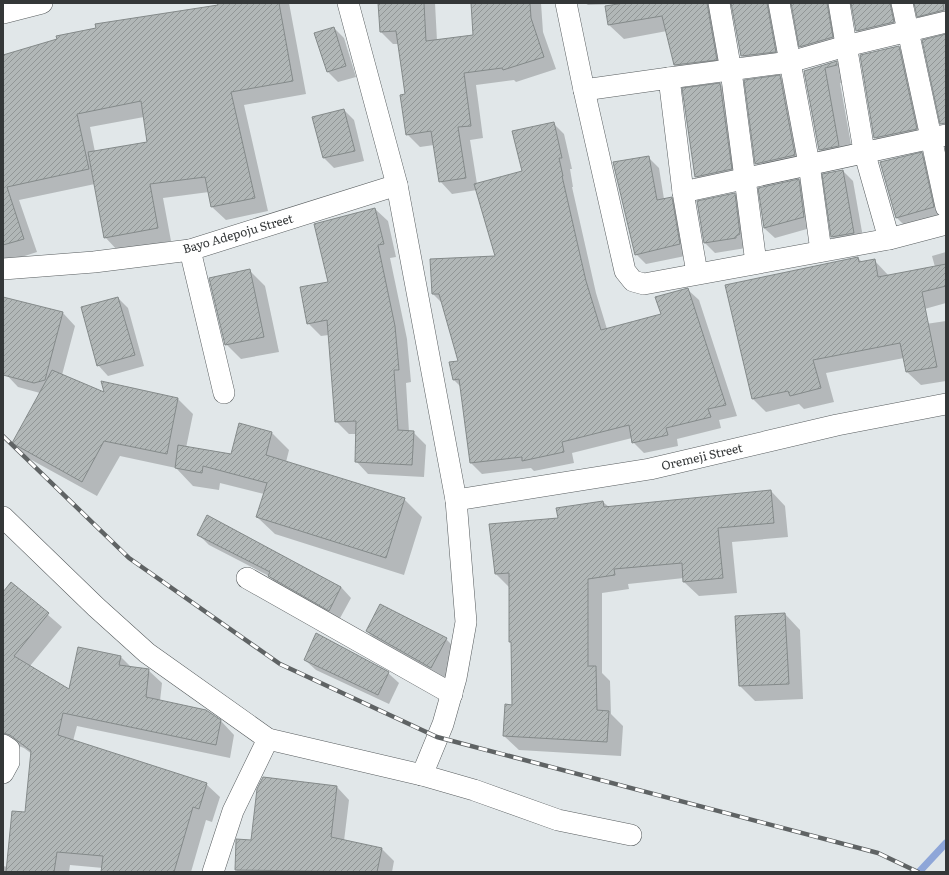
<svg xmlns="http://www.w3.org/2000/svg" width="949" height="875" viewBox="0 0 949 875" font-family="Literata,serif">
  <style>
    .shadow { fill: #0003; fill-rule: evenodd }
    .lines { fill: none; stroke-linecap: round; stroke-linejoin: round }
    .stream { stroke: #8ea6d8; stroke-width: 7 }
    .building { fill: url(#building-hatch); stroke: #848a8a }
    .minor-casing { stroke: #585d5f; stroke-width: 22 }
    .minor { stroke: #fff; stroke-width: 21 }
    .rail-casing { stroke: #5f6364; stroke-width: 4.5 }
    .rail { stroke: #fff; stroke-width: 3; stroke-dasharray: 9; stroke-linecap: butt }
    .labels { text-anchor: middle; stroke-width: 4; stroke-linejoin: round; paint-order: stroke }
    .street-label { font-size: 12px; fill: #343738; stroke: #fff }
  </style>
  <defs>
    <pattern id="building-hatch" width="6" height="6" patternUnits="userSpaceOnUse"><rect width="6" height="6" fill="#b1b7b7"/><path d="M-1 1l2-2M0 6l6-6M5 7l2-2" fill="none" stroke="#919696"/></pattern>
  </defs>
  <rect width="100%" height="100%" fill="#e1e7e9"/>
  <g class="shadow">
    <path d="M218,3h71l17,91 -62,11 24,106 -42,9 -14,-13 -3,-15 -46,6 8,43 -53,10 -13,-14 -10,-53 -76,16 18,52 -34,11v-207l216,-50zM144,117l4,26 -53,9 -5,-25z"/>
    <polygon points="379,3 435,3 437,41 474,36 472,3 541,3 543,32 556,69 516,82 514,80 476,85 483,138 470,140 477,184 523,172 553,123 564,134 572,169 570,169 573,187 572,187 596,293 607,329 662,315 687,289 699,300 737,416 719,420 721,428 677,439 678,446 644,453 633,442 632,438 572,453 574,463 534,471 531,468 482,474 471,463 461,387 454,380 451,363 459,362 443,304 433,294 496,257 477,190 452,194 440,181 434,145 420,147 407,134 406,95 399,44 393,44 381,32"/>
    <polygon points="585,3 946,3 946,27 932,30 918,16 914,5 908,9 908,36 871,45 857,31 851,5 845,8 846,52 815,61 800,46 791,5 785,8 790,66 756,70 742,56 731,5 725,8 731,74 689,79 674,65 667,31 624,39 609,25 617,4 588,5"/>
    <polygon points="334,28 344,38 356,77 338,82 328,72 316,33"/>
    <polygon points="899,47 914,62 932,144 890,153 875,138 861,56"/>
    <polygon points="836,62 852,78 852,80 840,83 854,161 835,165 820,150 805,71"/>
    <polygon points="780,76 790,87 805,166 766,174 756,164"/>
    <polygon points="720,84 736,100 747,184 711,192 696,177"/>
    <polygon points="344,110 354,120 364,161 334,168 324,158 314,117"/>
    <polygon points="922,154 932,164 944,218 907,228 896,217"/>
    <polygon points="648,157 659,168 664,199 671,198 682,208 690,255 646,264 636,254"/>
    <polygon points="843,171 853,181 864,243 843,247 832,237 824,175"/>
    <polygon points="799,180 809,191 814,227 775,238 764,228"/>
    <polygon points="734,194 745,204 746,248 715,253 705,243 698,202"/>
    <polygon points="375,209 388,221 396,257 390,258 407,339 411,382 406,383 409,432 413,432 426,445 424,477 368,474 356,461 357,434 349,434 336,421 329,335 321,336 308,323 329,282"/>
    <polygon points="946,252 946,303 857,328 858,334 946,321 946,381 921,385 907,372 904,358 826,373 834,402 804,409 799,404 766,412 752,398 858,258 862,262 874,260 889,276 935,267 932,256"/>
    <polygon points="250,271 265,286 279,352 241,359 226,344"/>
    <polygon points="3,298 63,313 75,326 62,375 105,393 178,399 193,414 186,448 232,455 272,433 289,450 286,462 404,499 422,517 404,575 275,534 257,517 264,494 220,483 219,490 193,486 176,468 120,456 97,496 28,458 13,443 40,393 18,387 3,371"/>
    <polygon points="118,298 128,308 144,366 108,376 98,365"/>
    <polygon points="771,491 785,506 788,537 732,542 737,593 699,596 684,582 684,578 628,584 629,589 602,593 602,673 610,681 611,714 623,726 621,756 519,750 504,736 513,706 510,588 496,574 559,519 603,502 609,507"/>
    <polygon points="208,516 341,587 351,598 339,620 279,586 269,576 209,545 199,535"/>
    <polygon points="11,583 62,627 30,666 70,690 121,657 131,667 148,670 162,683 160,701 221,721 234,735 230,758 77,726 73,741 206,784 220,797 212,822 206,820 191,872 102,872 103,868 70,865 69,872 3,872 3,866 8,867 26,814 32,754 24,748 3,740 3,594"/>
    <polygon points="785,614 800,630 803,699 755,701 740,686"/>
    <polygon points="367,631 446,639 461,654 447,683 382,647"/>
    <polygon points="305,660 388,673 399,683 389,704 316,670"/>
    <polygon points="337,787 349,800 344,841 382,849 394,861 392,872 238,872 236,870 252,841"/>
  </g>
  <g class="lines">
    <polyline class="stream" points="919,872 946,843"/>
  </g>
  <g class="building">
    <polygon points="217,3 279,3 293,81 231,92 255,198 211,207 205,177 150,184 158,228 104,238 88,152 147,142 141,101 77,114 89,169 7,187 24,239 3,245 3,55 57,39 56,36 96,28 95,24 218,5"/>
    <polygon points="378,3 424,3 426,41 473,35 471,3 530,3 531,18 544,57 503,70 502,68 464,73 471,126 458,127 466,178 439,182 431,131 406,135 400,95 405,94 396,31 380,32"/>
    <polygon points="624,3 707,3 717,60 674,65 662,16 608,25 605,6"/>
    <polygon points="731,3 767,3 776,52 741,56"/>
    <polygon points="791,3 827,3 833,37 799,47"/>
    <polygon points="851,3 890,3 894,22 856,31"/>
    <polygon points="914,3 943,3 944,10 917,17"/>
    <polygon points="334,27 346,66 327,72 314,33"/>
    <polygon points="946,34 946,123 940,124 922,40"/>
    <polygon points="899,46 917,129 874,138 860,55"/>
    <polygon points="837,61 837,65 825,68 839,146 819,150 804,71"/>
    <polygon points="780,75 795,155 755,164 744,80"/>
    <polygon points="720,83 732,169 695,177 682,88"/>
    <polygon points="344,109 355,151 323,158 312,117"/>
    <polygon points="554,122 562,158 559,158 563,176 562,176 586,281 601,330 661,314 655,297 688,288 726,405 708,409 711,417 666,428 668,435 632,443 629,425 562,442 564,452 522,461 522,457 470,463 459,379 453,380 449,362 458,361 439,294 432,294 430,259 495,256 474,184 522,171 512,131"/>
    <polygon points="922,152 934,207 896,218 880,162"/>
    <polygon points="649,156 657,200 672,197 680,244 635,255 613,162"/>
    <polygon points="843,170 854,233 831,237 822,174"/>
    <polygon points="799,179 804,217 764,228 758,188"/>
    <polygon points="735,193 740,234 736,236 736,238 704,243 697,201"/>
    <polygon points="375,208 384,244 378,245 395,326 399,370 394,370 398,430 414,431 412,465 355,462 356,421 335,422 327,320 307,324 300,287 328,282 314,224"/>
    <polygon points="858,257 859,262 875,259 878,277 946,264 946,286 922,292 937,367 906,372 900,343 813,360 821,388 790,396 788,391 752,399 725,285"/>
    <polygon points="250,269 264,337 225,345 209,278"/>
    <polygon points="3,297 63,312 45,380 34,383 3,375"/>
    <polygon points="118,297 135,355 97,366 81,307"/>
    <polygon points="52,370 104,392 101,381 178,398 167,454 104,441 82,482 12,443"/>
    <polygon points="239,423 272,432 266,455 405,498 386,558 256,517 267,483 203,466 202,473 175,468 178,445 231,454"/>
    <polygon points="771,490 774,523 718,528 723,578 683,582 682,563 614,569 615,575 588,579 588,666 596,666 597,710 609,711 607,742 503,736 505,704 512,705 511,642 509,642 509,573 495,574 489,524 558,518 556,508 603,501 604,507"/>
    <polygon points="207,515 341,587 329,611 268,576 270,572 197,535"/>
    <polygon points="11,582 49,613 14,656 69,689 78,647 121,656 119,665 149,669 146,697 206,710 221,720 216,745 63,713 58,735 207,783 199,809 193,807 174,872 101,872 103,856 57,852 54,872 6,872 12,811 25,812 31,751 10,735 3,733 3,592"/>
    <polygon points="380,604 447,638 431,668 366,631"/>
    <polygon points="785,613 789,684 739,686 735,616"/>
    <polygon points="316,633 389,672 378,695 304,660"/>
    <polygon points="263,777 337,786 331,837 382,848 377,872 235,870 236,841 236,839 251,840 257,789"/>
  </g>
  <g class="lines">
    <g class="minor-casing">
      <g id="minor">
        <polyline points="348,3 397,185 456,500 466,622 456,678 443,724 422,775"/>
        <polyline points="566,3 584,90 625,271 633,281 644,284 889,239 946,224"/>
        <polyline points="719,3 731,71 756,263"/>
        <polyline points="779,3 809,164 821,251"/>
        <polyline points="839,3 864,151 889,239"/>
        <polyline points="902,3 946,207"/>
        <polyline points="3,13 42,3"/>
        <polyline points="669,78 790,62 846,46 946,22"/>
        <polyline points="584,90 669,78 683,192 697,273"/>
        <polyline points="683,192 946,135"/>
        <polyline points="190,250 224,393"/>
        <polyline points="3,269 94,262 190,250 397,185"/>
        <polyline points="456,500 650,469 837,425 946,404"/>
        <polyline points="3,517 96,607 147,653 268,739 422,775 474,790 558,820 631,835"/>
        <polyline points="247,578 452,694"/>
        <polyline points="3,745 9,749 9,762 3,773"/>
        <polyline points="213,872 233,811 268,739"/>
      </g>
    </g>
    <use href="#minor" class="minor"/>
    <g class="rail-casing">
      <polyline id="rail" points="3,436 129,558 280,664 437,737 878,853 918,872"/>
    </g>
    <use href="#rail" class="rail"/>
  </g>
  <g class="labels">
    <g class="street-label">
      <text transform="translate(238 234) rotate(-16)" y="4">Bayo Adepoju Street</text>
      <text transform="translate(702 457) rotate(-13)" y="4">Oremeji Street</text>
    </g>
  </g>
  <rect width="949" height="875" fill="none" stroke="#343738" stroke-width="8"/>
</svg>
